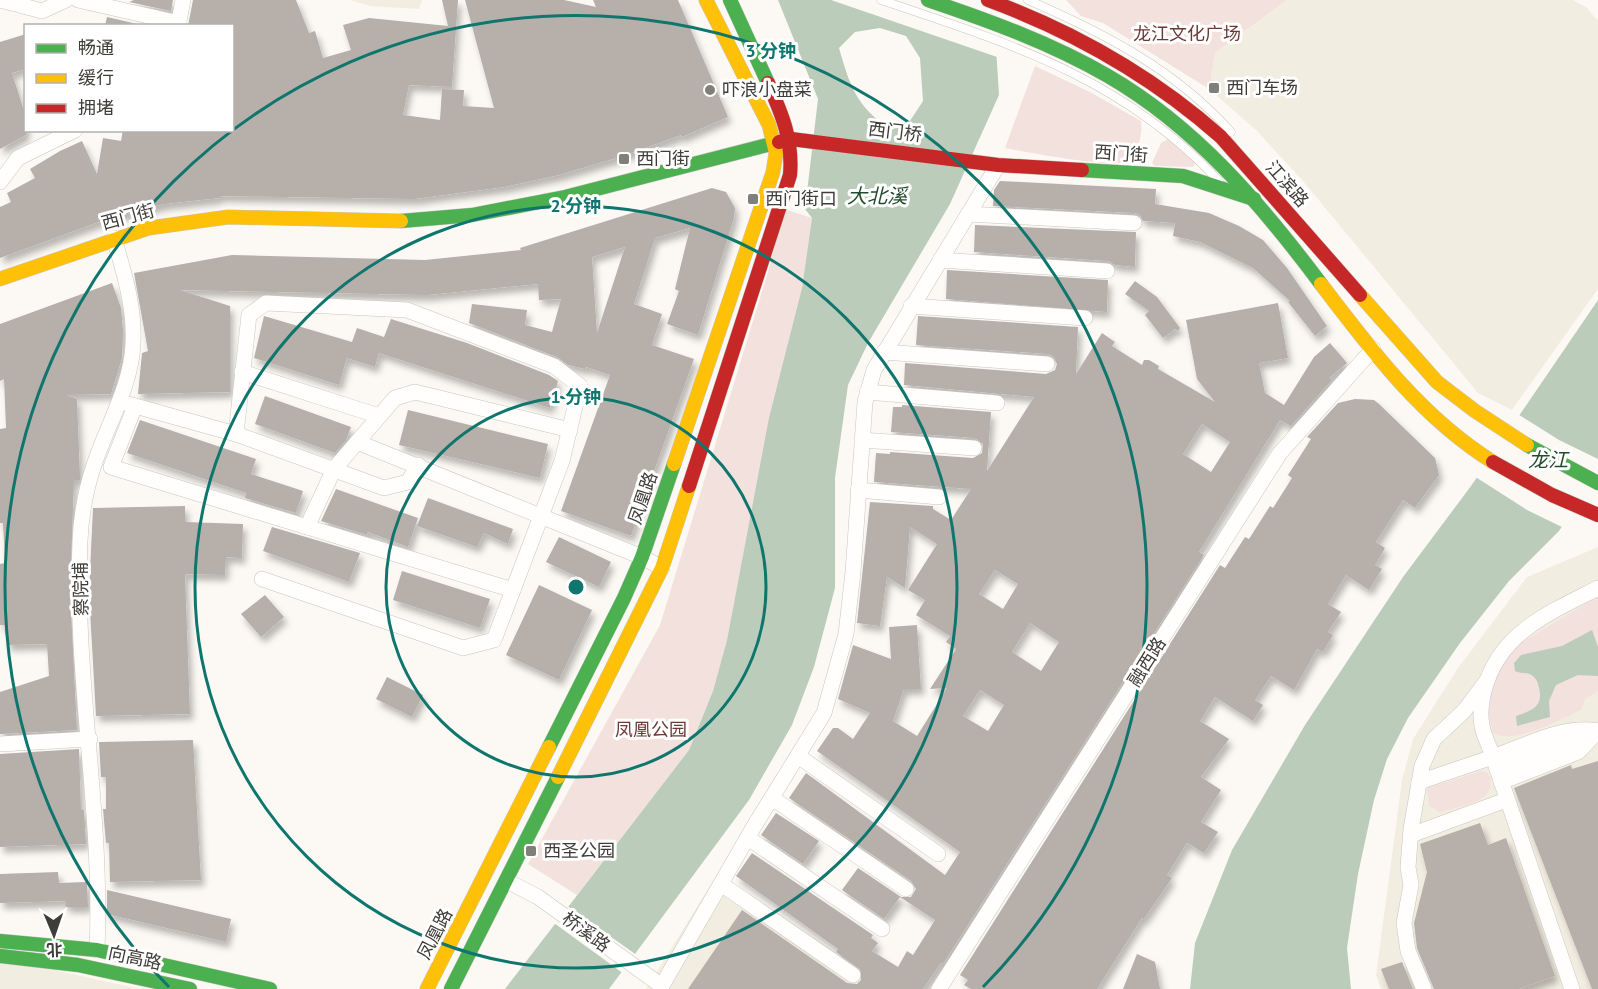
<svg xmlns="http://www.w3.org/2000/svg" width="1598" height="989" viewBox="0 0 1598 989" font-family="'PT Sans','Noto Sans SC',sans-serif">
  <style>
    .built { fill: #f2ede1 }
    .green { fill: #f3e1dd }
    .water { fill: #bcb; fill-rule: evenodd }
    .pier { fill: #fcf9f4 }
    .building { fill: #b6afaa; fill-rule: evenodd; filter: url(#shadow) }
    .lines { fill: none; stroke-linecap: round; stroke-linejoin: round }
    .lane-casing { stroke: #c8c6c2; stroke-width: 9 }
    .street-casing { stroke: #c8c6c2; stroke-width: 16 }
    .fast-casing { stroke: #c8c6c2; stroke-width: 15 }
    .slow-casing { stroke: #c8c6c2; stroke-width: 15 }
    .jam-casing { stroke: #c8c6c2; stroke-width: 15 }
    .lane { stroke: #fffefd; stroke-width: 8 }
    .street { stroke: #fffefd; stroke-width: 15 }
    .fast { stroke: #4caf50; stroke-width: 14 }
    .slow { stroke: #ffc107; stroke-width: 14 }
    .jam { stroke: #c62828; stroke-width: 14 }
    .ring { fill: none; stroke: #0f766e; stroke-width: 3 }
    .poi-dot { fill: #817f7a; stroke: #fff; stroke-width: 2 }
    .labels { text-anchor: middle; stroke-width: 6; stroke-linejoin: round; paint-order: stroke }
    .park-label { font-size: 18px; fill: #6c3a36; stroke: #fff }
    .poi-label { font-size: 18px; fill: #3f3d39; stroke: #fff; text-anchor: start }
    .street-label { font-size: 18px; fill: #3f3d39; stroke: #fff }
    .water-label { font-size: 20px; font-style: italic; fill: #214b2c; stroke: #fff }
    .centre { fill: #0f766e; stroke: #fff; stroke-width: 3 }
    .ring-label { font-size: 18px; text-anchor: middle; font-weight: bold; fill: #0f766e; stroke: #fff; stroke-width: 6; stroke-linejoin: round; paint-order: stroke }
  </style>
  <defs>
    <filter id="shadow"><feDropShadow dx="3.5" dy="6" stdDeviation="3" flood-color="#0004"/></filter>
  </defs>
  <rect width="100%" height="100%" fill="#fcf9f4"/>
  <g class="built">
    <polygon points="350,0 422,0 419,9 370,6"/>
    <polygon points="1287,0 1573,0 1586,7 1598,21 1598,289 1512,410 1478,393 1303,181 1257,131 1209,89 1215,53"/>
    <polygon points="1598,547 1598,989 1381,989 1376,975 1402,780 1413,739 1458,668 1527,577"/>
    <polygon points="718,873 868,974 858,989 646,989"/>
    <polygon points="0,962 50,969 140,989 0,989"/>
  </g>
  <g class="green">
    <polygon points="1066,0 1287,0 1215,53 1209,89 1103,23 1081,16"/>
    <path d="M1035,66l55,26 51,29c2,12 -3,36 -16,41 -17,6 -98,-10 -120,-14z"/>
    <polygon points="1168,139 1195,163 1193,167 1155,166 1152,163 1161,143"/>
    <polygon points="784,209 812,218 802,288 770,418 727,640 713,691 689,750 577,895 528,864 660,625 768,272"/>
    <path d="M1598,596v95l-13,8 -4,11c-23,10 -66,35 -88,23l-6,-24 3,-20 23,-41z"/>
    <path d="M1482,771l6,2c13,29 -28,33 -48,39l-11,-6 -2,-18z"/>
  </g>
  <g class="water">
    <path d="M778,0h215l6,95 -49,109 -82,139 -20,42 -13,93v110l-21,79 -22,58 -43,75 -140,189h-104l184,-239 24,-59 14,-51 42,-222 33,-130 10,-70 -7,-9 13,-110zM880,28l26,8 14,22 3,43 -17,26 -16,2c-34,-23 -40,-43 -51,-81l16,-16z"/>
    <polygon points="1598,300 1598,473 1559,531 1509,581 1460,643 1408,718 1387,759 1374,800 1358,874 1347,948 1351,989 1190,989 1195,943 1232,850 1305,725 1403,577 1471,486"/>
    <path d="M1592,630l6,17v29l-20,-1 -22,10 -7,16 1,16 -33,9 -1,-10c15,-5 28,-9 23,-28 -1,-5 -2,-8 -6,-12 -5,-4 -12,-2 -18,-5l-1,-8 7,-8 41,-9z"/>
  </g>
  <g class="pier">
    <polygon points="831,0 996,0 1000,58"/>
    <polygon points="1516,413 1559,440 1598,459 1598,479 1564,528 1527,510 1474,476"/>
    <polygon points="566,905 638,956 624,974 554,923"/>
  </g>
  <g class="building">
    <polygon points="134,0 173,0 171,11 129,2"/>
    <polygon points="193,0 296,0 309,33 315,31 323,58 351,50 343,25 369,18 448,26 442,0 458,0 452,87 409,85 403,115 440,120 442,89 464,90 463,106 494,108 465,0 564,0 596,7 593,0 678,0 728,117 682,137 681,135 623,156 559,175 504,187 414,199 219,196 219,198 164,204 104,220 0,258 0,207 11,202 7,193 35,178 30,169 60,151 82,141 97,174 103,138 121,141 123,130 232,130 232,26 188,26"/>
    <polygon points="107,17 146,26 105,26"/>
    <polygon points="26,34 26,69 12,73 26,117 26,135 0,149 0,42"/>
    <polygon points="1000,181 1156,189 1155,204 1209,213 1239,226 1263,240 1287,268 1327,326 1315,336 1288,302 1290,301 1253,268 1200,242 1173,236 1175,223 1143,221 1140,215 1135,213 993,206 994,190"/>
    <path d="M712,188l14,4 9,16 -1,10 -36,117 -31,-11 12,-33 -4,-2 15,-61 -35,10 -21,66 28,10 -10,31 42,14 -63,177 -70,-25 49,-136 -24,-8 -1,2 -17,-4 -11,-8 -88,-34 3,-19 55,6 -2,15 27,7 9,-33 -22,1 -1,-16 -111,11 -247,-5 50,16v86l-92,2 4,-41 6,-2 -14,-78 98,-18 193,5 96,-10 -1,-2zM625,247l-28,86 -5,-76z"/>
    <polygon points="975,225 1136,232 1135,267 1115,265 1108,261 974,252"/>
    <polygon points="947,270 1108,280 1107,312 946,299"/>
    <polygon points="1135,281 1157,297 1180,328 1178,331 1175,329 1163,338 1145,315 1149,311 1125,294"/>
    <polygon points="112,283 121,308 123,331 122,358 111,394 67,395 77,399 80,477 80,480 74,480 70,592 77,730 0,734 0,692 49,676 47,644 7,645 6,625 0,625 0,564 5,563 3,523 0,523 0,429 6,428 4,379 0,381 0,324"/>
    <path d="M1278,303l10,55 -29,5 6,30 19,12 30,-48 16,-14 17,20 -18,15 3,2 -41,46 -11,-6 -81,132 5,3 -261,409 -2,-1 -18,26h-235l54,-79 105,73 10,1 4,-4v-10l-25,-18 2,-3 -102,-73 16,-23 121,82 -2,3 7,5 -6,8 26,16 9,-16 6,4 22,-35 -35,-23 -16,22 -42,-29 16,-22 43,29h10l5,-8 -5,-8 -122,-83 17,-25 139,102 15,-23 -143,-101 16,-23h5l15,11 17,-26 -32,-14 15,-54 38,14 -2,-32 28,-2 4,64h-17l-11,32 24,15 30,-48 -17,1 26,-40 -10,-7 4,-6 -34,-21 9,-15 -17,-10 29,-46 -27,-17 -5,61 -18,-11 -7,49 -23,-3 13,-121 63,4v3l18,11 20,-31 -97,-7 2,-29 14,1v-2l83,6 9,-5 1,-9 -8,-6 -84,-6 2,-25h9v-2l89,7 -4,59 47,-74 -130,-12 1,-22 141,11 9,-4 2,-6 -4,-8 -5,-2 -132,-9 2,-29 160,11 -2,47 26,-41 13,9 -3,4 30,19 2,-5h5l10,6 -1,3 57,33 -18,-23 -11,-59zM1202,424l28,18 -19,30 -28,-18zM995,570l23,14 -15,25 -24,-15zM1030,623l29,19 -18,29 -29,-19zM980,690l24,15 -16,26 -25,-15z"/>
    <polygon points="264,316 352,342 357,328 384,337 391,319 467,343 549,375 558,381 550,408 379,353 375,367 347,358 339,385 254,358"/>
    <polygon points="265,396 351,427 346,440 335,453 255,424"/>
    <polygon points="1355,399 1374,400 1379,404 1435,458 1439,475 1415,508 1403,500 1376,542 1385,548 1375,565 1382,569 1369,590 1346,575 1328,604 1341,612 1328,632 1333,635 1323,652 1317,649 1294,690 1271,676 1255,700 1263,705 1253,721 1215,697 1200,721 1229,739 1201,777 1221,790 1201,822 1218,832 1204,853 1187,843 1167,875 1172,878 1144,919 1142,918 1097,989 971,989 964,985 968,980 960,975 1220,565 1225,568 1245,537 1249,539 1270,506 1273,508 1292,478 1288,475 1311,439 1307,437 1338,403"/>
    <polygon points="408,410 548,444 540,478 399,445"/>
    <polygon points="140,420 256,459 251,474 303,491 296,513 245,498 246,493 127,453"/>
    <polygon points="336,489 418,518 408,547 368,532 367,535 321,521"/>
    <polygon points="428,498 513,529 508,544 484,533 477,547 417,526"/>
    <polygon points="185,506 185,522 243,524 242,558 226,557 225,575 185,574 190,714 96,716 89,592 93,508"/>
    <polygon points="272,527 360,553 349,582 263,551"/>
    <polygon points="559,537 611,562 599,587 546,562"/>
    <polygon points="402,571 490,599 480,628 393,600"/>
    <polygon points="539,585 592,610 559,680 506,655"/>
    <polygon points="265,595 284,617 261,637 241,614"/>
    <polygon points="387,677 423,695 412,717 376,699"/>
    <polygon points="193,740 201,880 110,882 109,843 106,843 103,809 106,809 106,777 101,777 99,742"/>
    <polygon points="79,749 81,810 84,810 86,844 0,847 0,754"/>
    <polygon points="1598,761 1598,989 1592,989 1514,788 1571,765 1572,769"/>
    <polygon points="776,813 819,841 803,864 761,835"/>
    <polygon points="1480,823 1488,845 1506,838 1555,976 1519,989 1434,989 1417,948 1414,923 1427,872 1420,844"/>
    <polygon points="58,872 59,883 87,882 88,907 66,907 66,901 0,903 0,874"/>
    <polygon points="107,890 231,919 226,942 107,914"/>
    <polygon points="1137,954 1155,962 1160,989 1123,989"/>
    <polygon points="1402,962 1413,989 1389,989 1381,969"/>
  </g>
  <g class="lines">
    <g class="lane-casing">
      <g id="lane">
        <path d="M881,0c130,44 242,78 338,181"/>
        <path d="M1028,0c76,33 148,70 203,132"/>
      </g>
    </g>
    <g class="street-casing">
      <g id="street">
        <polyline points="0,0 42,11 66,0"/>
        <polyline points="78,0 179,23"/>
        <polyline points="178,26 183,0"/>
        <polyline points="0,182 18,158 75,130"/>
        <polyline points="968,214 1134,223"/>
        <polyline points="940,260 1107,271"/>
        <polyline points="911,306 1085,318"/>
        <polyline points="884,352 1047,364"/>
        <polyline points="242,372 379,416"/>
        <polyline points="867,392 997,403"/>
        <polyline points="128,404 236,434 384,488 408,482 418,465"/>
        <polyline points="135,406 111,467 513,590"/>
        <polyline points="236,434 249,315 266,303 407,310 554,366 580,386 562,461 494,640 463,648 262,579"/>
        <polyline points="862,440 974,448"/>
        <polyline points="357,442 642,557 662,568"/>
        <polyline points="858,490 939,497"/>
        <polyline points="307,527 334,469 395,398 415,392 570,430"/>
        <polyline points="0,744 90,739"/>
        <polyline points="798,756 938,854"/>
        <polyline points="1497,769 1592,734"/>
        <path d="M1419,782l74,-25c-3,-10 -9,-20 -11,-31 -3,-16 0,-30 5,-45 18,-51 66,-70 111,-93"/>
        <polyline points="1501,782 1578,752 1598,731"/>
        <polyline points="772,798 906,889"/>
        <polyline points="1411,835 1506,800"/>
        <polyline points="748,838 882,929"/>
        <polyline points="507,881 538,897 662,986"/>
        <polyline points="721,884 853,975"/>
        <path d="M97,950c6,-137 -23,-273 -17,-409 1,-25 6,-52 14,-76 13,-40 37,-78 39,-121 2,-37 -9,-71 -19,-106"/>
        <polyline points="660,989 753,828 824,713 846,634 853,572 865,402 874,370 998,165"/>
        <polyline points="939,989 1280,453 1373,349"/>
        <polyline points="1424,989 1408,951 1404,923 1411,885 1408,867 1411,829 1422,766 1434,739 1464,711 1488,679"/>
        <path d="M1572,989l-79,-232c32,-11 71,-33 105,-26"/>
      </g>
    </g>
    <g class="fast-casing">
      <g id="fast">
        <polyline points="730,0 768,83"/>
        <path d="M928,0c62,21 123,43 180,76 88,51 153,128 213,208"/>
        <polyline points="1082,170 1183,176 1254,199"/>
        <polyline points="401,221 472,215 565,197 779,142"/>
        <polyline points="1527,445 1598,483"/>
        <polyline points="549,747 624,598 642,557 674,464"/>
        <polyline points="0,941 97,950 270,989"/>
        <polyline points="0,956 78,965 190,989"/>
        <polyline points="451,989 558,777"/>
      </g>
    </g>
    <g class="slow-casing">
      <g id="slow">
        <polyline points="0,279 149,228 228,217 401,221"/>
        <path d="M1321,284c51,67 100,133 172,178"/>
        <polyline points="1360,295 1437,382 1475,411 1527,445"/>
        <polyline points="674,464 773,172 776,153 769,125 706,0"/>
        <polyline points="558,777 662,568 689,486"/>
        <polyline points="427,989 549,747"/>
      </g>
    </g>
    <g class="jam-casing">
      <g id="jam">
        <path d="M988,0c87,32 163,75 233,137l139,158"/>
        <polyline points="779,142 791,139 998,165 1082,170"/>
        <polyline points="1493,462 1552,495 1598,515"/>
        <path d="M689,486l101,-311c3,-35 -8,-61 -22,-92"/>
      </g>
    </g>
    <use href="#lane" class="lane"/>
    <use href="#street" class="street"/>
    <use href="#fast" class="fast"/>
    <use href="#slow" class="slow"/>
    <use href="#jam" class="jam"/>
  </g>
  <g class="ring">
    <circle cx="576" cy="587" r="190"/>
    <circle cx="576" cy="587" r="381"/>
    <path d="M169 987A571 571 0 1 1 983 987"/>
  </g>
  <g class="poi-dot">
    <rect x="1208" y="82" width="12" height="12" rx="3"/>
    <circle cx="710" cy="90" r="6"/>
    <rect x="618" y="153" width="12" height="12" rx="3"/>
    <rect x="747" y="193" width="12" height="12" rx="3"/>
    <rect x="525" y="845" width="12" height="12" rx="3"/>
  </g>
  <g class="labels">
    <g class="park-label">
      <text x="1187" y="40">龙江文化广场</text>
      <text x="651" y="736">凤凰公园</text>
    </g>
    <g class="poi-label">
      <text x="1226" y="94">西门车场</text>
      <text x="722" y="96">吓浪小盘菜</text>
      <text x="636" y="165">西门街</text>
      <text x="765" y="205">西门街口</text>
      <text x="543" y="857">西圣公园</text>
    </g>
    <g class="street-label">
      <text transform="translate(895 132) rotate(7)" y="6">西门桥</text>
      <text transform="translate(1121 154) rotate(4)" y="6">西门街</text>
      <text transform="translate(1287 184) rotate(49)" y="6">江滨路</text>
      <text transform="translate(128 217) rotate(-15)" y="6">西门街</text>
      <text transform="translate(643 498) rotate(-71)" y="6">凤凰路</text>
      <text transform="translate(81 589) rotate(-91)" y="6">察院埔</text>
      <text transform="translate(1147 662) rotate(-58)" y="6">融西路</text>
      <text transform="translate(586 932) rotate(36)" y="6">桥溪路</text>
      <text transform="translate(435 934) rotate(-63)" y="6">凤凰路</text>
      <text transform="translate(135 958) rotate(12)" y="6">向高路</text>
    </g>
    <g class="water-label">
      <text x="877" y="203">大北溪</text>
      <text x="1548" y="467">龙江</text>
    </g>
  </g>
  <circle cx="576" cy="587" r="9" class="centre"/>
  <g class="ring-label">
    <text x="771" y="57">3 分钟</text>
    <text x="576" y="212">2 分钟</text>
    <text x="576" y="403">1 分钟</text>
  </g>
  <rect x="24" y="24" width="210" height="108" fill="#ffffff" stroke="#b2b1b0" stroke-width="1.5"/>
  <rect x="36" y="44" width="30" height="9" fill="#4caf50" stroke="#b2b1b0" stroke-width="1.5"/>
  <text x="78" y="54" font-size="18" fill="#3f3d39">畅通</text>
  <rect x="36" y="74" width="30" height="9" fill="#ffc107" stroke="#b2b1b0" stroke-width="1.5"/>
  <text x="78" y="84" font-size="18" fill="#3f3d39">缓行</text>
  <rect x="36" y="104" width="30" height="9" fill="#c62828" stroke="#b2b1b0" stroke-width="1.5"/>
  <text x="78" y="114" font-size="18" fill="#3f3d39">拥堵</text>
  <g transform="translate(54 935) rotate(178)" stroke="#ffffff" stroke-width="4.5" paint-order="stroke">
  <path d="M0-4.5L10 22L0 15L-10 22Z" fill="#3f3d39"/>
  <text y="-9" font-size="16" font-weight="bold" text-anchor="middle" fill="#3f3d39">北</text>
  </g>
</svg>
